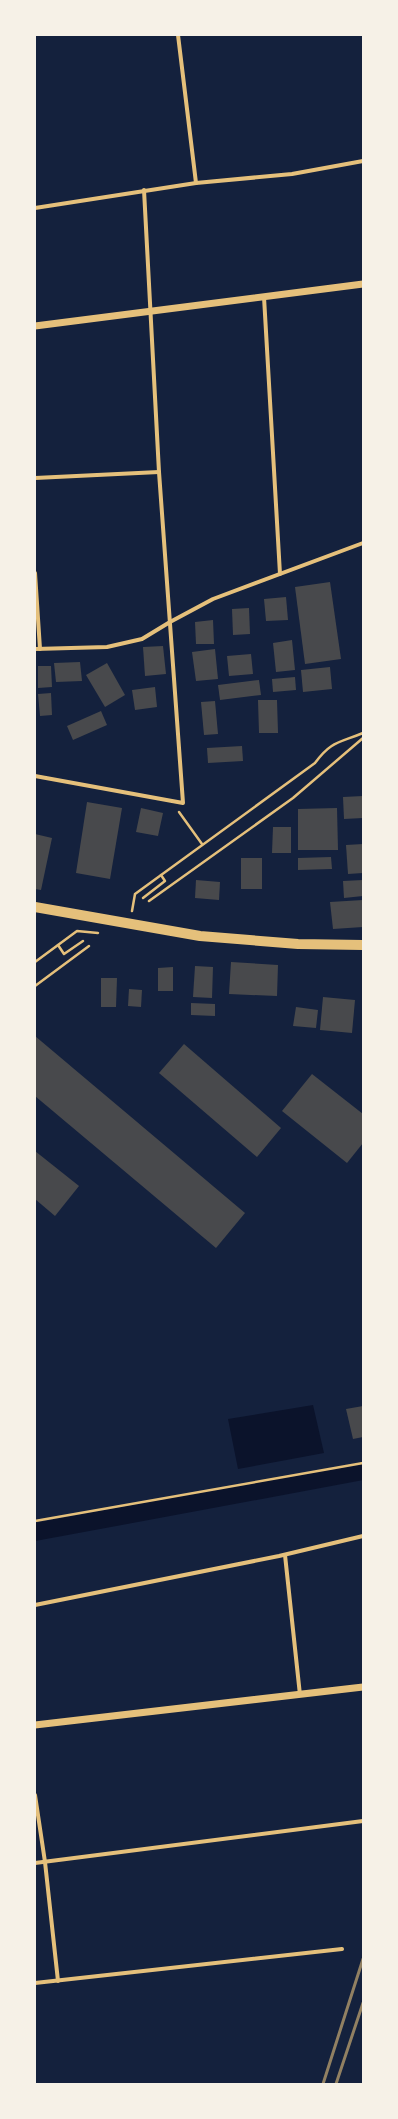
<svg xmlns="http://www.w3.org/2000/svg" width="398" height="2119" viewBox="0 0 398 2119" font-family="Roboto,sans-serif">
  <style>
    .water { fill: #0b132b }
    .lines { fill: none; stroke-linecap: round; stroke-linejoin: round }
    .canal { stroke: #0b132b; stroke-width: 18 }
    .building { fill: #48494c }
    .path { stroke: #e5c07b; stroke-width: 2.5 }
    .minor { stroke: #e5c07b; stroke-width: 4 }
    .tertiary { stroke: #e5c07b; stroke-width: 7 }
    .primary { stroke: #e5c07b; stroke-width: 10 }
    .rail { stroke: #918062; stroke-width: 3 }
  </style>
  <rect width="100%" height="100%" fill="#14213d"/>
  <polygon class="water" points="313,1405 324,1453 238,1469 228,1419"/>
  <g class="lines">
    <polyline class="canal" points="35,1532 363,1471"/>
  </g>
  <g class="building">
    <polygon points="330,582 341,659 305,664 295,587"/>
    <polygon points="286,597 288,620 266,621 264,599"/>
    <polygon points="249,608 250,634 233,635 232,609"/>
    <polygon points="213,620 214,644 196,644 195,622"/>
    <polygon points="292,640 295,670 276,672 273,643"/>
    <polygon points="163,646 166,674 145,676 143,647"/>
    <polygon points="215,649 218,679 196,681 192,652"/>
    <polygon points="251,654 253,674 229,676 227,656"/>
    <polygon points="80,662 82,681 56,682 54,663"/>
    <polygon points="107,663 125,695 105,707 86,675"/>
    <polygon points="38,666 51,666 52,687 38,688"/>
    <polygon points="330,667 332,689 303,692 301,670"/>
    <polygon points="295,677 296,690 273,692 272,679"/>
    <polygon points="259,680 261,695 220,700 218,685"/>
    <polygon points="155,687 157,707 135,710 132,690"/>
    <polygon points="51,693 52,715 40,716 38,694"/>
    <polygon points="258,700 277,700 278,733 259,733"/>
    <polygon points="215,701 218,734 204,735 201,702"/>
    <polygon points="101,711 107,725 73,740 67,726"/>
    <polygon points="242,746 243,761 208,763 207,748"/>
    <polygon points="363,796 363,818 344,819 343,797"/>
    <polygon points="87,802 122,808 110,879 76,873"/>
    <polygon points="141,808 163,813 158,836 136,832"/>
    <polygon points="337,808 338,850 298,850 298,809"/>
    <polygon points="273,827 291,827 291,853 272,853"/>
    <polygon points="35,834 52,838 41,890 35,889"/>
    <polygon points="363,844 363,873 348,874 346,845"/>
    <polygon points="331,857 332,869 298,870 298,858"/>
    <rect x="241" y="858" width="21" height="31"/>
    <polygon points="196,880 220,882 219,900 195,898"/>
    <polygon points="363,880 363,896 344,898 343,881"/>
    <polygon points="363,900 363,927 333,929 330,902"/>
    <polygon points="231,962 278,965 277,996 229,994"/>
    <polygon points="195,966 213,967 212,998 193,997"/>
    <polygon points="173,967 173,991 158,991 158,968"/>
    <polygon points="101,978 117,978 116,1007 101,1007"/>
    <polygon points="129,989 142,990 141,1007 128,1006"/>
    <polygon points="323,997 355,1000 352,1033 320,1030"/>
    <polygon points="191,1003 215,1004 215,1016 191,1015"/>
    <polygon points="296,1007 318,1010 316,1028 293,1026"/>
    <polygon points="35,1036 245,1213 216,1248 35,1096"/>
    <polygon points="184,1044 281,1128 257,1157 159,1073"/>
    <polygon points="312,1074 363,1114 363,1143 347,1163 282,1111"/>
    <polygon points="35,1151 79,1186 55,1216 35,1199"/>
    <polygon points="363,1406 363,1437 353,1439 346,1409"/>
  </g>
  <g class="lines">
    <g class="path">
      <polyline points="179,812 202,844"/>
      <polyline points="143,898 165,881 161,875"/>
      <polyline points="149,901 293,798 363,738"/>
      <path d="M132,911l3,-17 180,-131c16,-22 24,-20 48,-30"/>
      <polyline points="58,945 64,954 83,941"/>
      <polyline points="35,962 77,931 98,933"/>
      <polyline points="35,986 89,946"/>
      <polyline points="35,1521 363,1463"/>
    </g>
    <g class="minor">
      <polyline points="178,35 196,183"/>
      <polyline points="35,208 196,183 292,174 363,161"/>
      <polyline points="264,297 280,574"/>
      <polyline points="35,478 159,472"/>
      <polyline points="35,573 40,649"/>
      <polyline points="35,649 107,647 142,639 170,622 213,599 363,543"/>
      <polyline points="35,776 183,803 159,472 144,190"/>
      <polyline points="285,1555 300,1695"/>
      <polyline points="35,1605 279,1556 363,1536"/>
      <polyline points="35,1795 45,1862 58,1981"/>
      <polyline points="35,1863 363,1821"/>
      <polyline points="35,1983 342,1949"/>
    </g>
    <g class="tertiary">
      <polyline points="35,326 363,284"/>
      <polyline points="35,1725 363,1687"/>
    </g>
    <polyline class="primary" points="35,907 200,936 298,944 363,945"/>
    <g class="rail">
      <polyline points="323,2084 363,1959"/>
      <polyline points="336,2084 363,2003"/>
    </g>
  </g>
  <rect width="398" height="2119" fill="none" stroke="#f6f1e7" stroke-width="72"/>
</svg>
